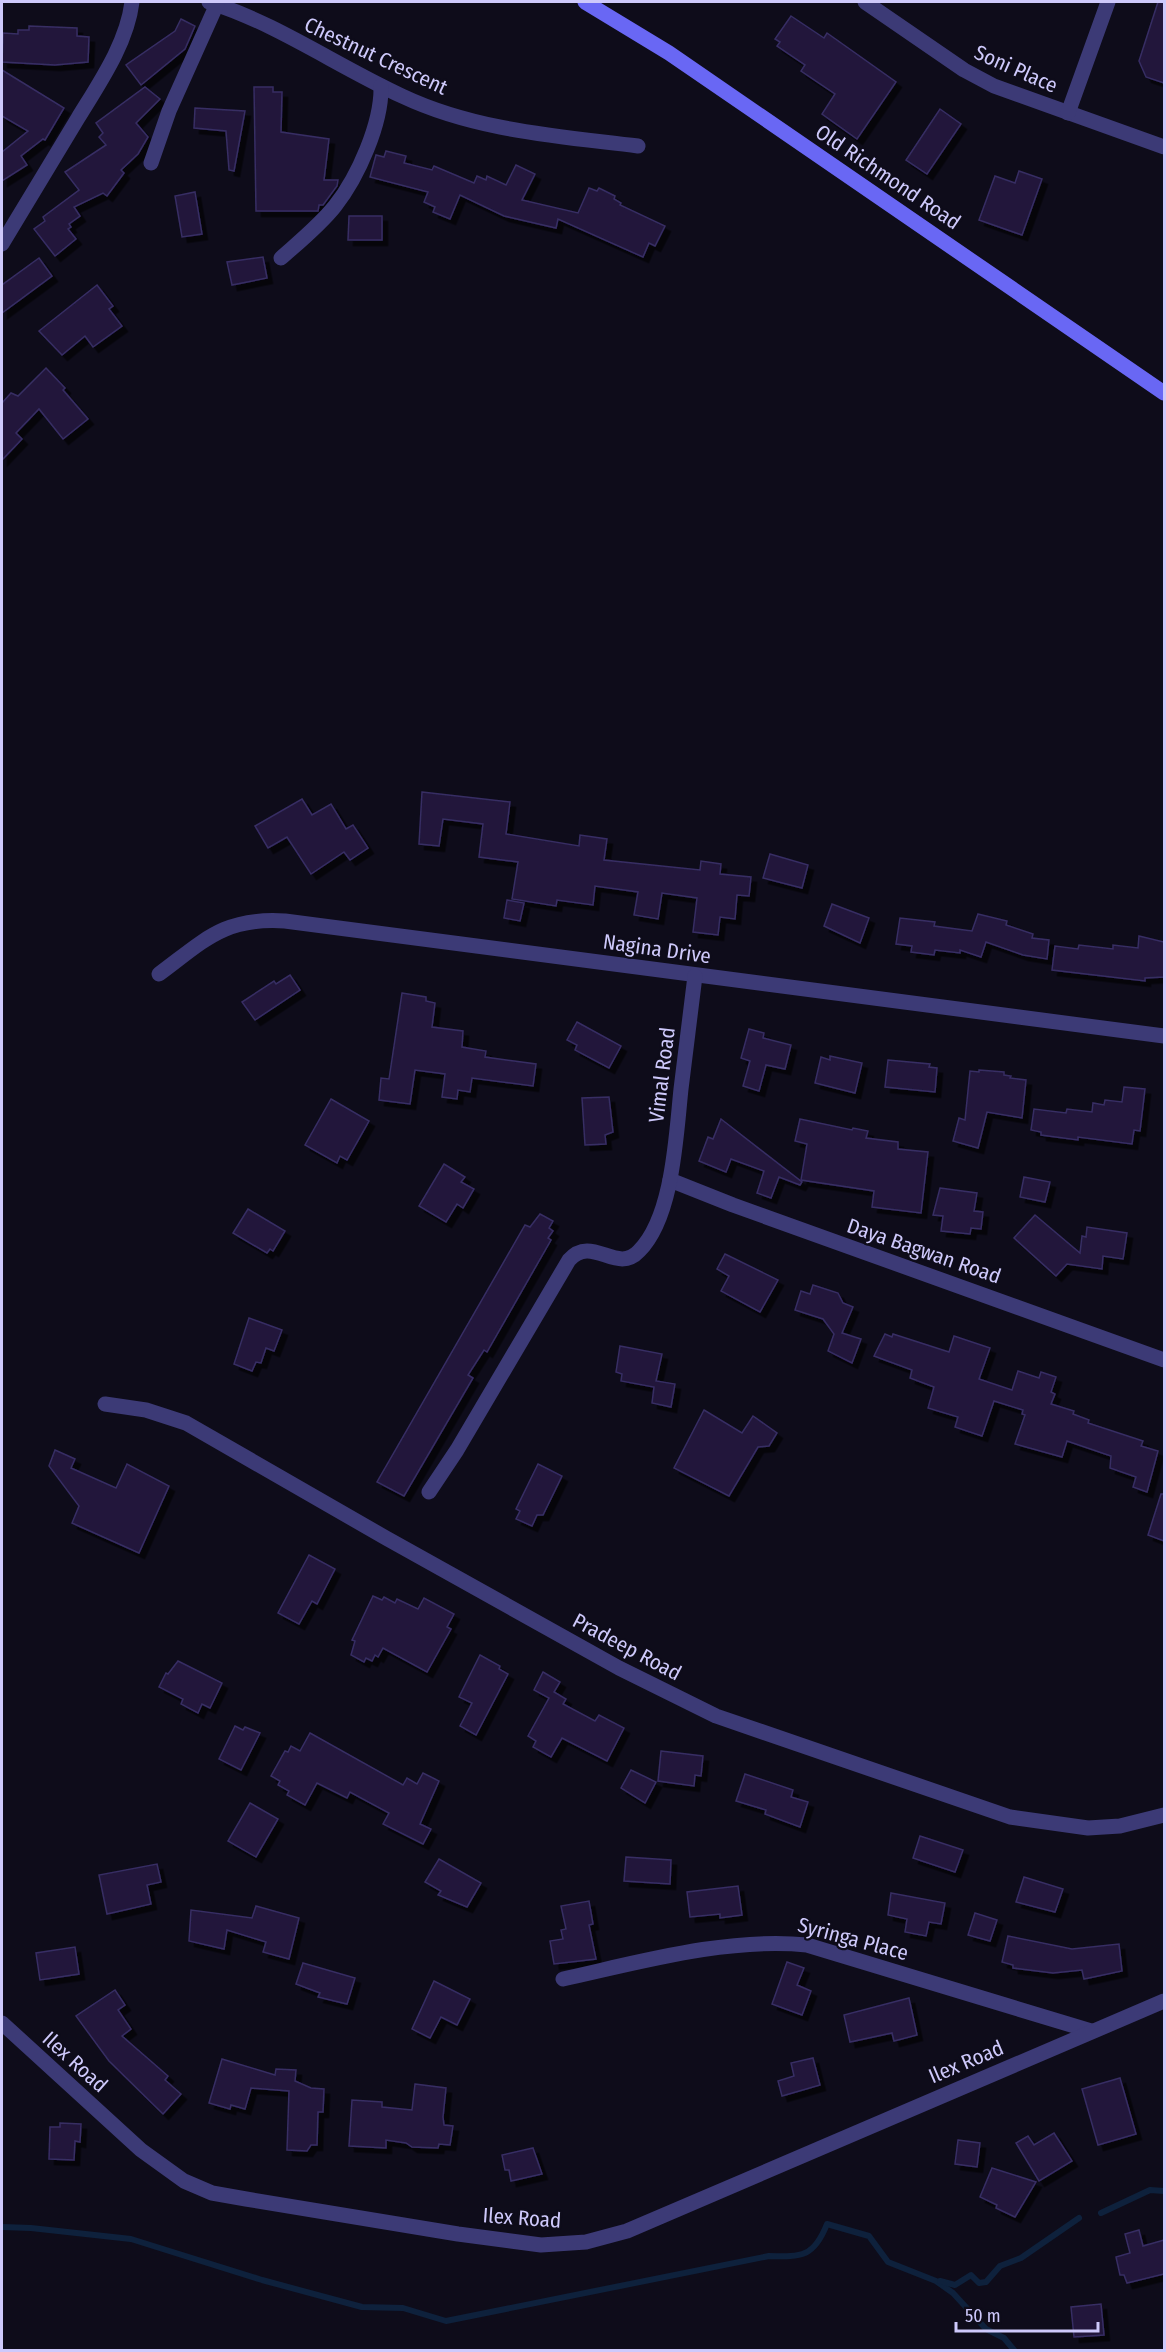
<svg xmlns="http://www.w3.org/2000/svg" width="1166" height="2352" viewBox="0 0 1166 2352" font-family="'Fira Sans Condensed',sans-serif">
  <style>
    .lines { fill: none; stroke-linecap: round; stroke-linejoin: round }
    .stream { stroke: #0e213c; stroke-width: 6 }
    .building { fill: #20193a; stroke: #372d64; stroke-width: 1.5; filter: url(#shadow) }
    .street { stroke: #3c3a76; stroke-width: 15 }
    .secondary { stroke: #6967f4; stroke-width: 15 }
    .labels { text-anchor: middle; stroke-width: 4.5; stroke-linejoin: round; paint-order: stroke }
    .street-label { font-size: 21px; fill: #cec9fb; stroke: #0e0c1a }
  </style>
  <defs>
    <filter id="shadow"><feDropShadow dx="5.5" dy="5.5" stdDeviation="0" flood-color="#0009"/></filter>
  </defs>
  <rect width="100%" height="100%" fill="#0e0c1a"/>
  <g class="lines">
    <g class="stream">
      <polyline points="1101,2213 1150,2190 1164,2191"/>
      <path d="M2,2227l29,1 100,11 131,41 100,27 41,1 43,13 323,-65c33,1 45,1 58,-32l42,12 19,26 48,19 17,12 33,36 18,9 10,12"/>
      <polyline points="940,2281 955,2285 971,2275 979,2283 986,2282 1000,2266 1021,2258 1079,2218"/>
    </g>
  </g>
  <g class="building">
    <polygon points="1158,2 1164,2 1164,83 1146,77 1139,61"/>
    <polygon points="791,16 824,38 827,33 896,82 857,139 822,114 835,94 801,71 805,65 777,46 780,42 775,39"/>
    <polygon points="181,19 195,26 185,49 141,85 126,65 175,31"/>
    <polygon points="29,26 77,28 77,36 89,37 88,62 55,65 2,62 3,33 18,34 18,30 29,30"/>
    <polygon points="2,70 64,108 45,140 43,139 21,156 27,165 2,181 2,152 28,131 2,116"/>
    <polygon points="145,87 160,99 136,123 148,137 138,154 121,170 124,173 107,196 103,193 74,207 80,216 69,224 71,227 68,229 76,239 55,256 34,229 45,221 43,217 79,190 65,172 106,145 99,137 103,133 96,123"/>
    <polygon points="254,87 273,87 273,92 282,92 281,132 329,139 324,180 338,180 337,186 323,205 319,205 318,211 256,211"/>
    <polygon points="195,108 245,111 234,171 229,170 226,131 194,128"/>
    <polygon points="940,109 961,124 927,174 906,160"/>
    <polygon points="386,151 406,156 404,163 432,170 434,166 474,183 477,176 486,180 487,176 506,185 516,165 535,174 522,200 578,213 589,188 597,191 599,188 615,196 614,199 621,203 620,205 665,226 655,246 649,243 643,257 558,219 556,228 504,216 460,195 450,219 433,212 435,207 424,202 428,192 370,177 376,155 384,157"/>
    <polygon points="1019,171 1042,179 1022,235 979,220 995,176 1015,183"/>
    <polygon points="195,192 202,234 182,237 175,196"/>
    <polygon points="349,216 382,216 382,240 348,240"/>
    <polygon points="263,257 267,278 232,285 227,262"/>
    <polygon points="39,258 52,276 2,313 2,285"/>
    <polygon points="97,285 113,306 109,309 122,326 93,347 85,336 62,355 39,331"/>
    <polygon points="46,368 65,388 63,390 88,419 63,439 39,409 16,433 22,439 2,460 2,403 11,393 18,396"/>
    <polygon points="422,792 510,802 506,834 579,846 580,835 607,839 604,860 700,870 701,861 721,864 720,874 751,877 749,896 737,895 735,919 720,917 718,935 693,932 697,898 662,893 658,919 634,915 638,892 595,886 593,905 557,900 556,906 512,899 518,862 479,857 483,824 443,819 439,846 419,844"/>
    <polygon points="302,799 312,815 331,804 346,829 353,825 368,848 350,860 344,852 311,874 287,837 268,848 255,826"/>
    <polygon points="770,854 808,865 802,888 763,878"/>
    <polygon points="507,900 524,903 520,921 504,918"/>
    <polygon points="832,904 869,918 860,943 824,926"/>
    <polygon points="978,914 1007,921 1006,925 1033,934 1032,938 1049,940 1047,959 1023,955 986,942 981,957 960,950 960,953 935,950 934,955 911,952 912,946 896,944 900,918 935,922 934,926 972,931"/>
    <polygon points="1139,936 1164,942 1164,977 1145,978 1145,981 1052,970 1055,946 1078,949 1079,945 1113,949 1113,945 1138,948"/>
    <polygon points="290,975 300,990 255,1020 242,1002 274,981 276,984"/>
    <polygon points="402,993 426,997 426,1001 435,1003 432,1027 463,1031 462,1047 486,1051 485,1057 536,1064 533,1086 472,1078 470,1092 458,1090 457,1099 442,1097 445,1074 415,1070 410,1104 379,1100 381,1078 389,1079"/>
    <polygon points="577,1022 621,1046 609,1068 575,1050 577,1045 567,1040"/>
    <polygon points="749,1029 764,1033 763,1038 791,1045 785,1069 766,1065 759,1091 743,1086 750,1061 741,1058"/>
    <polygon points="830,1056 862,1063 855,1093 815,1083 821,1057 830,1060"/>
    <polygon points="888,1060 930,1064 929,1067 937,1068 935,1092 885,1087"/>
    <polygon points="979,1070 1004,1072 1004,1075 1011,1076 1010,1078 1026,1080 1022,1118 987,1112 978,1148 953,1141 959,1118 965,1120 970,1071 979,1072"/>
    <polygon points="1124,1087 1145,1089 1140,1131 1134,1130 1132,1144 1078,1137 1078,1140 1041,1135 1041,1132 1031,1130 1034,1109 1066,1113 1067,1109 1092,1112 1093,1103 1104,1105 1105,1100 1122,1102"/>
    <polygon points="609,1097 613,1132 605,1135 606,1144 585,1145 582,1098"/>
    <polygon points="331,1099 369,1121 347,1160 340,1156 337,1163 305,1145"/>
    <polygon points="721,1119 802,1182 800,1185 779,1177 771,1198 757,1193 764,1171 731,1159 726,1172 699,1161 708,1137 713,1139"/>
    <polygon points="800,1119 852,1130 853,1128 868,1131 866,1138 898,1142 898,1149 928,1152 921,1213 872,1207 874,1191 801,1180 807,1144 795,1141"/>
    <polygon points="444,1164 465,1177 461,1182 474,1189 463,1208 457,1204 446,1222 419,1206"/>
    <polygon points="1024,1177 1050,1182 1045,1202 1020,1197"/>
    <polygon points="940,1188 977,1193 974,1211 983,1212 981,1229 971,1228 970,1234 941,1231 943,1216 933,1215"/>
    <polygon points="248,1209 285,1231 273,1251 270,1249 267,1253 233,1233"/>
    <polygon points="540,1214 553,1221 549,1228 553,1231 548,1238 551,1240 487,1352 484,1350 468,1375 473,1378 404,1496 377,1482 525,1225 530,1227"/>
    <polygon points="1035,1215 1080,1253 1082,1236 1086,1237 1087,1227 1127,1233 1123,1259 1103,1256 1102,1269 1067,1264 1056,1276 1014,1238"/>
    <polygon points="725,1254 778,1280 760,1312 721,1291 729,1276 717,1269"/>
    <polygon points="813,1285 838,1293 843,1303 853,1307 842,1333 861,1339 852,1363 828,1351 834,1334 823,1319 795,1310 801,1291 810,1294"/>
    <polygon points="249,1318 282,1330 274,1351 266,1348 261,1363 256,1362 252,1371 234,1364"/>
    <polygon points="885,1334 892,1337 893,1334 949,1352 954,1336 990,1348 979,1379 1012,1390 1018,1371 1039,1378 1041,1372 1056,1377 1051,1392 1055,1394 1051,1404 1074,1411 1073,1414 1089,1420 1088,1423 1143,1441 1141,1446 1158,1451 1147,1492 1133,1487 1136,1477 1110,1468 1111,1456 1067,1441 1062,1457 1015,1444 1025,1415 1022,1414 1023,1410 994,1401 982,1436 955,1427 958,1417 928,1408 934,1387 910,1378 912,1370 874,1356"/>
    <polygon points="620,1346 662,1354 656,1381 675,1384 671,1407 652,1403 654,1387 621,1381 622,1374 616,1372"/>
    <polygon points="704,1410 742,1433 753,1416 777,1433 769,1446 758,1447 729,1496 674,1468"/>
    <polygon points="55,1450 75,1459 71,1468 116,1488 127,1464 169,1486 139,1553 72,1523 79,1506 49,1466"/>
    <polygon points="538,1464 562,1476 543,1515 537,1515 532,1526 516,1519 520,1511 516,1509"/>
    <polygon points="1161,1494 1164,1494 1164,1541 1148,1535"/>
    <polygon points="309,1555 335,1569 317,1604 312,1601 299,1624 278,1613"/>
    <polygon points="373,1596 382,1600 384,1597 395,1603 397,1599 418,1609 424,1598 454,1614 447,1627 451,1629 427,1672 383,1648 378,1657 375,1655 372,1661 366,1658 364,1662 351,1655 355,1641 352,1640"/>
    <polygon points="480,1655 500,1666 499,1669 508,1674 476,1735 460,1726 472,1703 459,1697"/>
    <polygon points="178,1661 222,1683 210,1708 202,1704 198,1713 181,1704 183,1699 159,1687 166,1673 168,1674"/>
    <polygon points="543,1672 560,1682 554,1692 566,1699 563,1704 595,1721 599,1715 624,1728 607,1761 562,1738 551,1757 533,1747 536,1741 528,1736 549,1698 534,1690"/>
    <polygon points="235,1726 243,1730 245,1727 260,1733 241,1770 219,1759"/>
    <polygon points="310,1733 403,1785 407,1778 417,1784 423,1773 439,1781 420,1824 431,1829 423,1844 383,1824 389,1813 350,1792 347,1798 317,1783 305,1805 287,1795 289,1791 278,1785 280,1781 271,1776 285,1751 288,1752 291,1746 300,1751"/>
    <polygon points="661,1751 703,1756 701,1776 695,1775 694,1786 658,1781"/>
    <polygon points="631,1770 656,1782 645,1803 621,1788"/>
    <polygon points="745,1774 793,1790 791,1797 808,1802 800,1827 765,1814 766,1810 736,1801"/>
    <polygon points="250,1803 278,1819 256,1857 228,1841"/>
    <polygon points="920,1836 963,1850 955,1872 913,1858"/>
    <polygon points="626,1857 671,1860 670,1884 624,1881"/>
    <polygon points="439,1859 481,1883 467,1907 438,1895 441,1891 425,1882"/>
    <polygon points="157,1864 161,1882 147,1885 151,1904 107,1914 99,1875"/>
    <polygon points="1024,1877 1063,1889 1055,1912 1016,1902"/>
    <polygon points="738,1886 742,1915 720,1918 720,1914 690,1917 687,1892"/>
    <polygon points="891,1893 945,1903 941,1924 929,1922 926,1936 905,1932 907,1919 888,1915"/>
    <polygon points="589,1901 593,1924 589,1925 596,1959 554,1964 550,1941 563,1939 561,1930 566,1929 561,1906"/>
    <polygon points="256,1906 299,1918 289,1959 263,1952 266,1942 227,1930 224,1949 189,1941 191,1910 252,1918"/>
    <polygon points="975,1913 997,1920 990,1941 968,1935"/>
    <polygon points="1008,1936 1072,1949 1119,1944 1122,1971 1084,1979 1082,1970 1053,1973 1013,1968 1013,1965 1002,1962"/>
    <polygon points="75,1947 79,1974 40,1980 36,1953"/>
    <polygon points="787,1962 804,1968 797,1985 811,1991 802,2015 772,2004"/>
    <polygon points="303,1963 355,1978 347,2004 318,1997 320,1993 296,1984"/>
    <polygon points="434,1981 470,1999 457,2025 441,2017 430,2038 412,2029"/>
    <polygon points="115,1990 125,2005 118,2010 131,2029 122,2036 168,2076 165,2080 181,2094 163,2114 109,2061 76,2016"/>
    <polygon points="909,1998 917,2035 894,2041 892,2033 850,2042 844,2015"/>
    <polygon points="813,2058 820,2085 782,2096 778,2081 794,2076 791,2063"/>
    <polygon points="222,2059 275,2075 276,2069 296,2070 295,2081 311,2088 324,2089 323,2112 318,2112 317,2145 311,2145 307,2151 287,2150 289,2091 251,2088 245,2109 231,2105 230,2109 209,2103"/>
    <polygon points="1120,2078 1136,2134 1098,2145 1082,2089"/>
    <polygon points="415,2084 446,2088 443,2117 444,2125 453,2126 450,2145 439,2144 438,2148 412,2147 406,2143 386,2140 386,2148 349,2146 352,2100 382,2102 382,2107 412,2110"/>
    <polygon points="60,2123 81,2124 80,2142 75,2141 74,2160 49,2159 50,2127 60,2127"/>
    <polygon points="1054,2133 1072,2161 1039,2181 1016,2143 1028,2136 1034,2145"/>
    <polygon points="958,2140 980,2143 977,2167 955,2164"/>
    <polygon points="533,2148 542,2174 511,2181 509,2170 505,2170 502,2155"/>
    <polygon points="992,2168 1036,2182 1015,2217 996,2208 997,2205 980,2197"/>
    <polygon points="1139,2230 1143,2246 1164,2240 1164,2274 1127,2283 1124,2275 1120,2275 1116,2257 1130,2253 1125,2234"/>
    <polygon points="1101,2304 1104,2335 1074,2337 1071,2307"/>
  </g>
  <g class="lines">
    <g class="street">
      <path d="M209,2c67,21 128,64 193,94 74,35 156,40 236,50"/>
      <polyline points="865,2 964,70 994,86 1164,147"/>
      <polyline points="1068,113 1108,2"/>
      <polyline points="151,163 169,111 217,4"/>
      <path d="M2,244c25,-42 51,-84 76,-126 22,-36 49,-75 54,-116"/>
      <path d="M281,258c18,-16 39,-33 54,-52 23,-29 47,-83 46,-120"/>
      <path d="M159,974c46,-34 65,-57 126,-53l879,115"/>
      <polyline points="670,1180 733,1205 1164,1360"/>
      <polyline points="105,1404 146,1410 186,1423 386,1538 619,1668 716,1716 1010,1817 1088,1828 1120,1826 1164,1815"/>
      <path d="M429,1492l28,-42 112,-190c23,-26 48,15 70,-9 34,-34 37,-115 42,-162 5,-38 9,-75 14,-113"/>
      <path d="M563,1979c77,-17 165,-42 244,-34l284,86"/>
      <polyline points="2,2023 141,2150 184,2181 212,2193 246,2199 458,2234 541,2245 586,2242 627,2231 1164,2001"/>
    </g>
    <polyline class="secondary" points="585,2 669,53 1164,393"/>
  </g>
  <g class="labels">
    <g class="street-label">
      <text transform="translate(376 56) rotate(25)" y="7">Chestnut Crescent</text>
      <text transform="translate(1016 69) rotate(24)" y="7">Soni Place</text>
      <text transform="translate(888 177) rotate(34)" y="7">Old Richmond Road</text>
      <text transform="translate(657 949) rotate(8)" y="7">Nagina Drive</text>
      <text transform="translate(662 1075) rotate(-83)" y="7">Vimal Road</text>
      <text transform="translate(924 1251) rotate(19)" y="7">Daya Bagwan Road</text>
      <text transform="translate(627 1647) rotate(28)" y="7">Pradeep Road</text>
      <text transform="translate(853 1939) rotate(15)" y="7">Syringa Place</text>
      <text transform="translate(75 2062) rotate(42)" y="7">Ilex Road</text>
      <text transform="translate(966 2062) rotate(-23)" y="7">Ilex Road</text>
      <text transform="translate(522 2218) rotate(4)" y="7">Ilex Road</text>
    </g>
  </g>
  <rect width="1166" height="2352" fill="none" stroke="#cec9fb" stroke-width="6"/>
  <path d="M956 2322v9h142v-9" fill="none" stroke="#cec9fb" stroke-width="3"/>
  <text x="965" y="2322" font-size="18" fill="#cec9fb" stroke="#0e0c1a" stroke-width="4.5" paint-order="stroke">50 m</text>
</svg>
